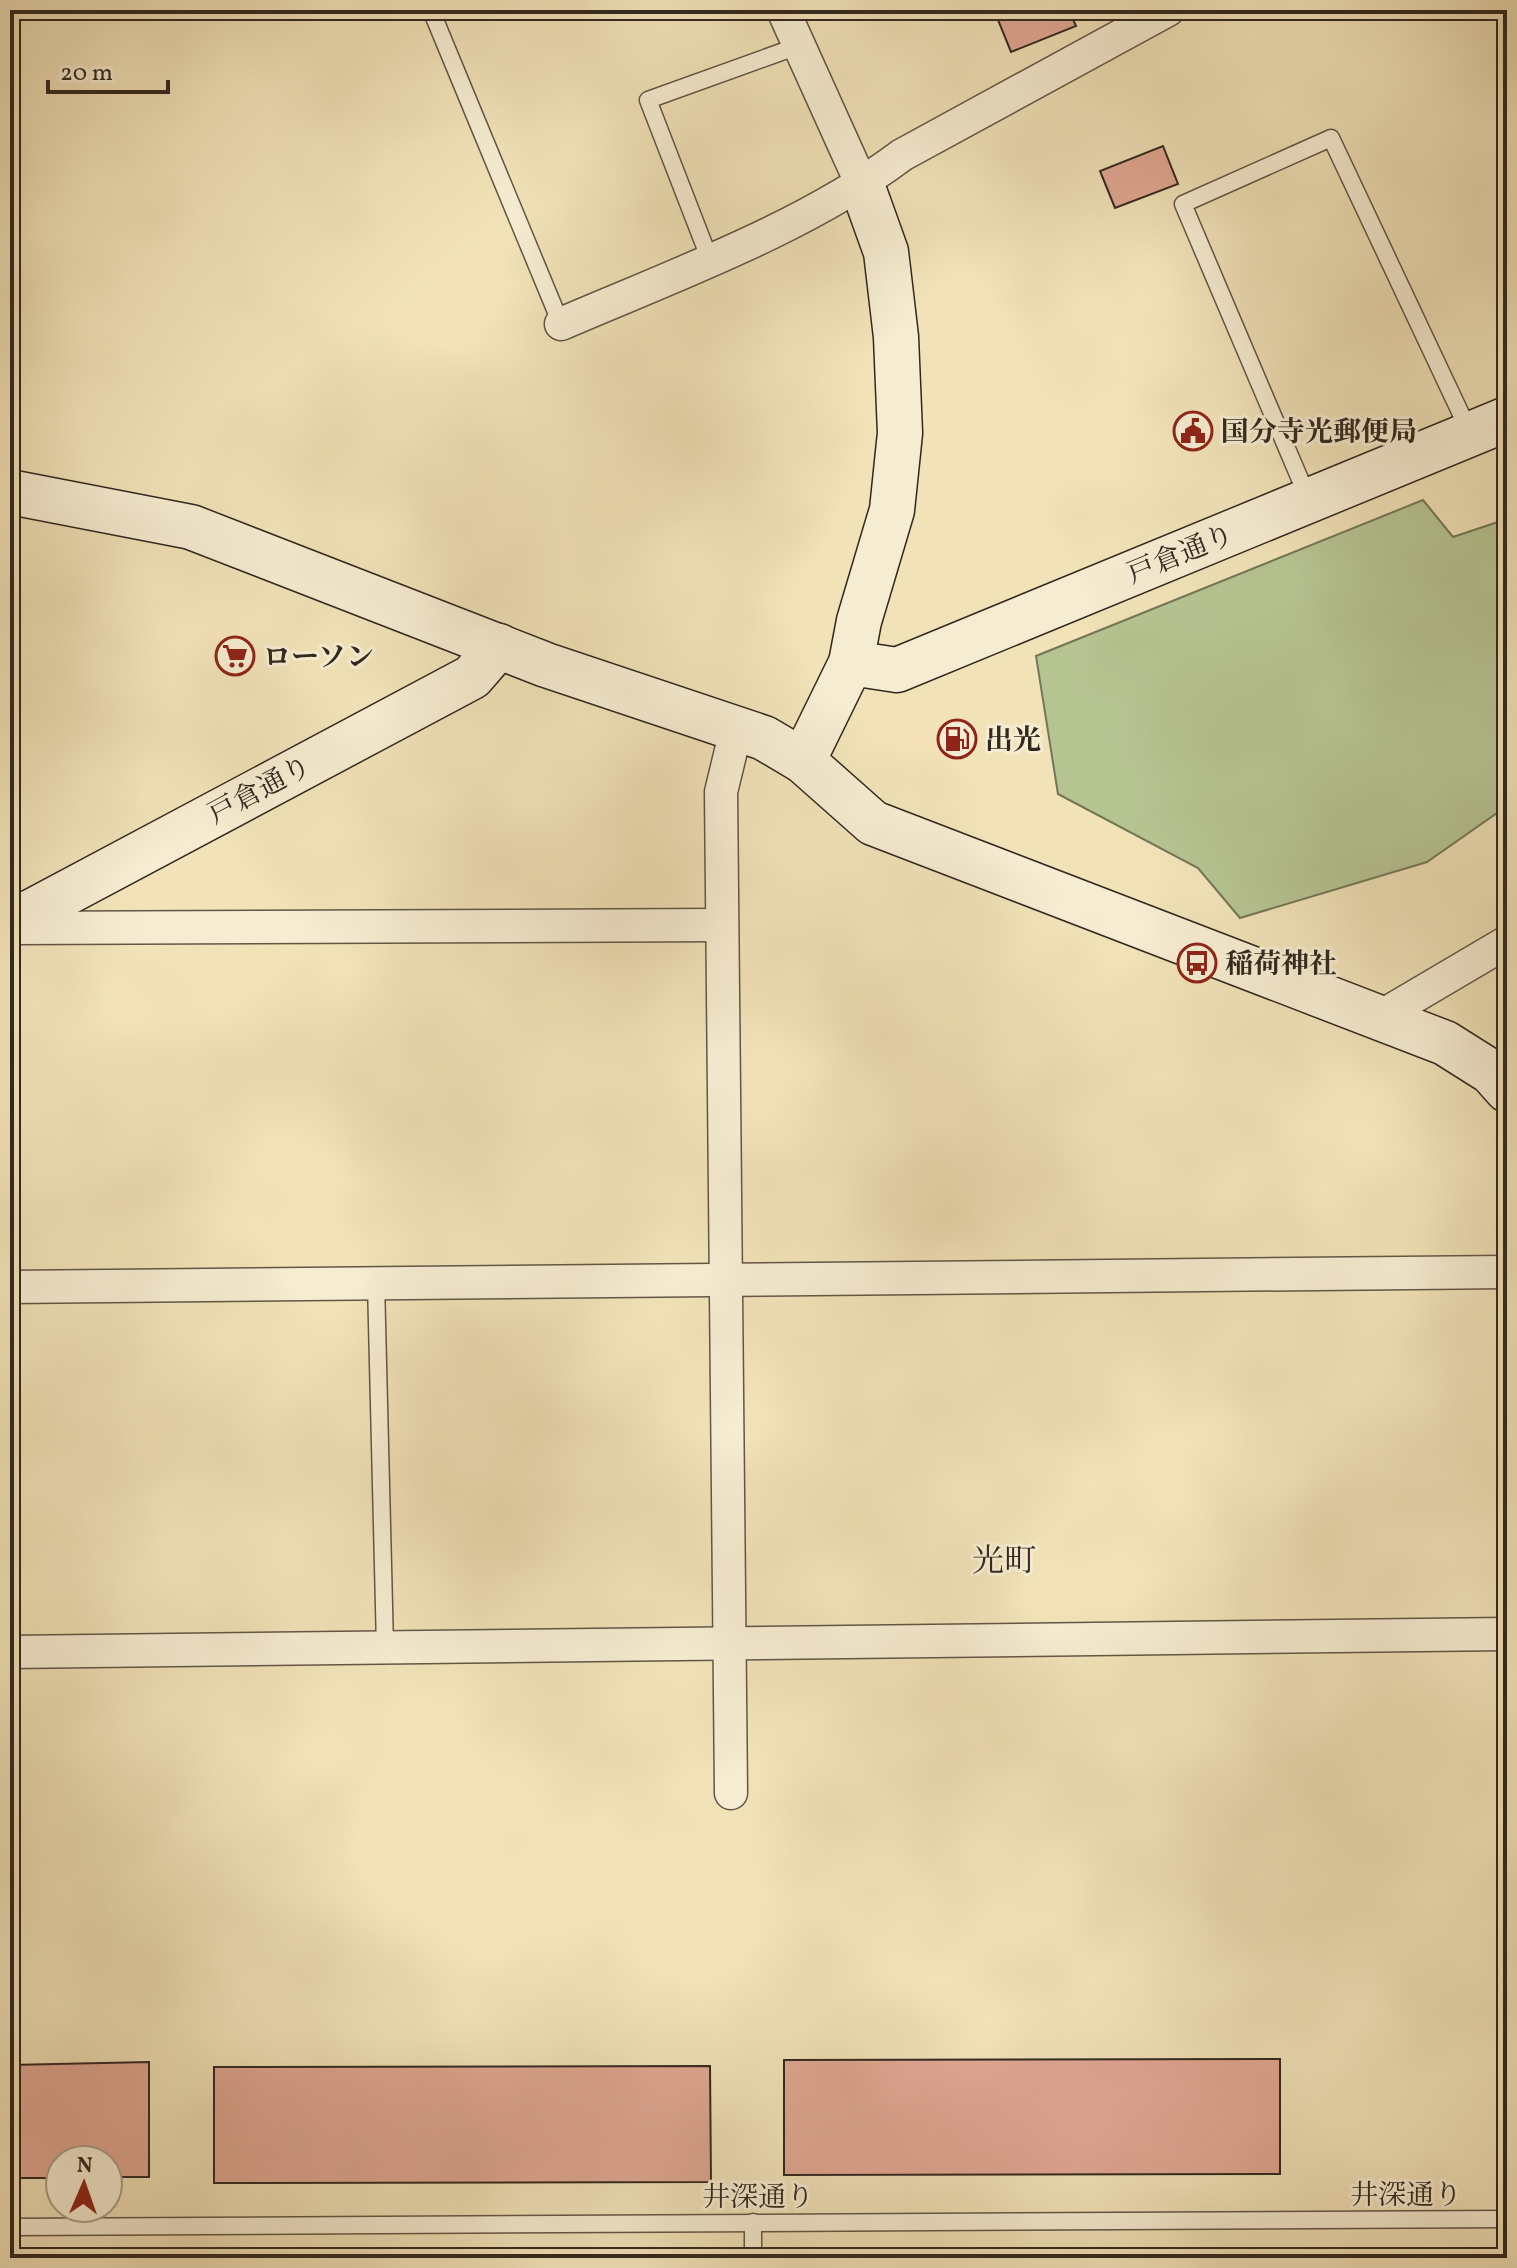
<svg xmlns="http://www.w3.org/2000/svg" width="1517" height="2268" viewBox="0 0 1517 2268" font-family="Vollkorn,'Noto Serif JP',serif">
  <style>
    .green { fill: #b6c492; stroke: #747658; stroke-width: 2 }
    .building { fill: #e0a793; stroke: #32281f; stroke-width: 2 }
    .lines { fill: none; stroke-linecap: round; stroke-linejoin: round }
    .lane-casing { stroke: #625645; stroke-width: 19 }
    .street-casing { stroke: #625645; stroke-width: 35 }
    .secondary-casing { stroke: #32281f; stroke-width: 47 }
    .lane { stroke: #f6ecd1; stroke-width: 16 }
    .street { stroke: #f6ecd1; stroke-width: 32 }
    .secondary { stroke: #f6ecd1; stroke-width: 44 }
    .labels { text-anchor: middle; stroke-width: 6; stroke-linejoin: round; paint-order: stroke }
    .poi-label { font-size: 28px; font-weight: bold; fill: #32281f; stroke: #f6ecd1; text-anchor: start }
    .street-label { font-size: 28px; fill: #32281f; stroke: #f6ecd1 }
    .quarter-label { font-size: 32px; fill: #32281f; stroke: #f6ecd1 }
  </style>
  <rect width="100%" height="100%" fill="#f1e2b8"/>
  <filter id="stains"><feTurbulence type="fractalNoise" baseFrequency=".0025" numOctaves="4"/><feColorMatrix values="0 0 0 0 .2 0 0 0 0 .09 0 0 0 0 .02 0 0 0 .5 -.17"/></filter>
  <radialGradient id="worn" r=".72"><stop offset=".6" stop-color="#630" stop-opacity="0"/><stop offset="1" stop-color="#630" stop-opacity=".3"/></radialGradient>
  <polygon class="green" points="1423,500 1453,537 1507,519 1507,806 1427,862 1240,918 1198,868 1058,794 1036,656"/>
  <g class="building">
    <polygon points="994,10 1069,10 1076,26 1011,52"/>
    <polygon points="1163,146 1178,184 1115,208 1100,171"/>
    <polygon points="1280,2059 1280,2174 784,2175 784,2060"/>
    <polygon points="149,2062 149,2177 108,2177 108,2160 60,2160 60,2178 10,2178 10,2065"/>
    <polygon points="710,2066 711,2182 214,2183 214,2067"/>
    <rect x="793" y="2252" width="496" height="6"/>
    <rect x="10" y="2254" width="133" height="4"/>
  </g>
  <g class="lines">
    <g class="lane-casing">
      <g id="lane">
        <polyline points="431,10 561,324"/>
        <polyline points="710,260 648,100 798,46"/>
        <polyline points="1308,498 1183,204 1331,138 1469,431"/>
        <polyline points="376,1282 385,1647"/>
        <polyline points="753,2222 753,2258"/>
        <polyline points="10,2227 1507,2219"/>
      </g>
    </g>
    <g class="street-casing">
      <g id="street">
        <polyline points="783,10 862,185"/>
        <path d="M561,324c111,-48 244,-96 341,-169l266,-145"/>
        <polyline points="10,928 721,925"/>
        <polyline points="1378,1018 1507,942"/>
        <polyline points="10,1287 1507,1272"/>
        <polyline points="10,1652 1507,1634"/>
        <polyline points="731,1793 721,792 736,730"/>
      </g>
    </g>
    <g class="secondary-casing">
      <g id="secondary">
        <polyline points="10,492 191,527 546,665 764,738 803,761 873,823 1445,1043 1491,1072 1507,1090"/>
        <polyline points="851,663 897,670 1507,419"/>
        <polyline points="803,761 851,663 859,621 892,510 900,433 896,337 886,252 862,185"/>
        <polyline points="10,923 472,677 499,646"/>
      </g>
    </g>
    <use href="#lane" class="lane"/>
    <use href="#street" class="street"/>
    <use href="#secondary" class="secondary"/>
  </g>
  <defs>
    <g id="civic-ring" transform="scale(2)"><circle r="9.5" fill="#f6ecd1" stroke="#8f2418" stroke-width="1.5"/><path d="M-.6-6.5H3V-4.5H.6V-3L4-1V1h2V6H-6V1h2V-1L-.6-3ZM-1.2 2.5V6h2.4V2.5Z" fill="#8f2418"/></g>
    <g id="supermarket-ring" transform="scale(2)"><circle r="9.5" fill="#f6ecd1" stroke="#8f2418" stroke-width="1.5"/><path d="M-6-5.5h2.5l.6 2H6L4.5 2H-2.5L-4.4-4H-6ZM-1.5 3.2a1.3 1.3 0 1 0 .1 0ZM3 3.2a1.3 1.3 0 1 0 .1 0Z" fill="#8f2418"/></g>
    <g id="fuel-ring" transform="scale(2)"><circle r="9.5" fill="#f6ecd1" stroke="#8f2418" stroke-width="1.5"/><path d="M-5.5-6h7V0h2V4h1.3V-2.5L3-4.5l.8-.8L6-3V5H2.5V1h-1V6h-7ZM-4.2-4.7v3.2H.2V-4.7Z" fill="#8f2418"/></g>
    <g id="bus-ring" transform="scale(2)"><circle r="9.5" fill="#f6ecd1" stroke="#8f2418" stroke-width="1.5"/><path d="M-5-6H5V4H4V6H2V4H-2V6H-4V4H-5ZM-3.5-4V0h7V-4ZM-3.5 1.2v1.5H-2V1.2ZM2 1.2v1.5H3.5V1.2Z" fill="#8f2418"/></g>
  </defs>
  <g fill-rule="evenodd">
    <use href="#civic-ring" x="1193" y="431"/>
    <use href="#supermarket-ring" x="235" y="656"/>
    <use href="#fuel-ring" x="957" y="739"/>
    <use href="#bus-ring" x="1197" y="963"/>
  </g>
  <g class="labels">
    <g class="poi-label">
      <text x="1221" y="441">国分寺光郵便局</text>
      <text x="263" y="666">ローソン</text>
      <text x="985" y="749">出光</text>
      <text x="1225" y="973">稲荷神社</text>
    </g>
    <g class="street-label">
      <text transform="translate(1180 553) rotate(-22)" y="10">戸倉通り</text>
      <text transform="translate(259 789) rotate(-28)" y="10">戸倉通り</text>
      <text x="1406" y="2204">井深通り</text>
      <text x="758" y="2206">井深通り</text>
    </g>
    <g class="quarter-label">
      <text x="1004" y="1571">光町</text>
    </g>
  </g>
  <rect width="1517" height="2268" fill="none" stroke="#f1e2b8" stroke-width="40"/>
  <rect x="12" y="12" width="1493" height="2244" fill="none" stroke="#32281f" stroke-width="4"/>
  <rect x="20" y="20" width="1477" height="2228" fill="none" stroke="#32281f" stroke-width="2"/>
  <g transform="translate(84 2184) rotate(2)"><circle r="38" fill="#f6ecd1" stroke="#a89e8a" stroke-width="2"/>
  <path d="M0-6L14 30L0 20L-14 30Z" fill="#8f2418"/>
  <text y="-12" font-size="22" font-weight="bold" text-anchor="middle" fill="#32281f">N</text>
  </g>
  <path d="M48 80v12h120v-12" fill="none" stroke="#32281f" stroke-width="4"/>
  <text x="60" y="80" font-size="24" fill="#32281f" stroke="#f6ecd1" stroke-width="6" paint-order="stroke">20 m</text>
  <rect width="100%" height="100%" filter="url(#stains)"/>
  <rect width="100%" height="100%" fill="url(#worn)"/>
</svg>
